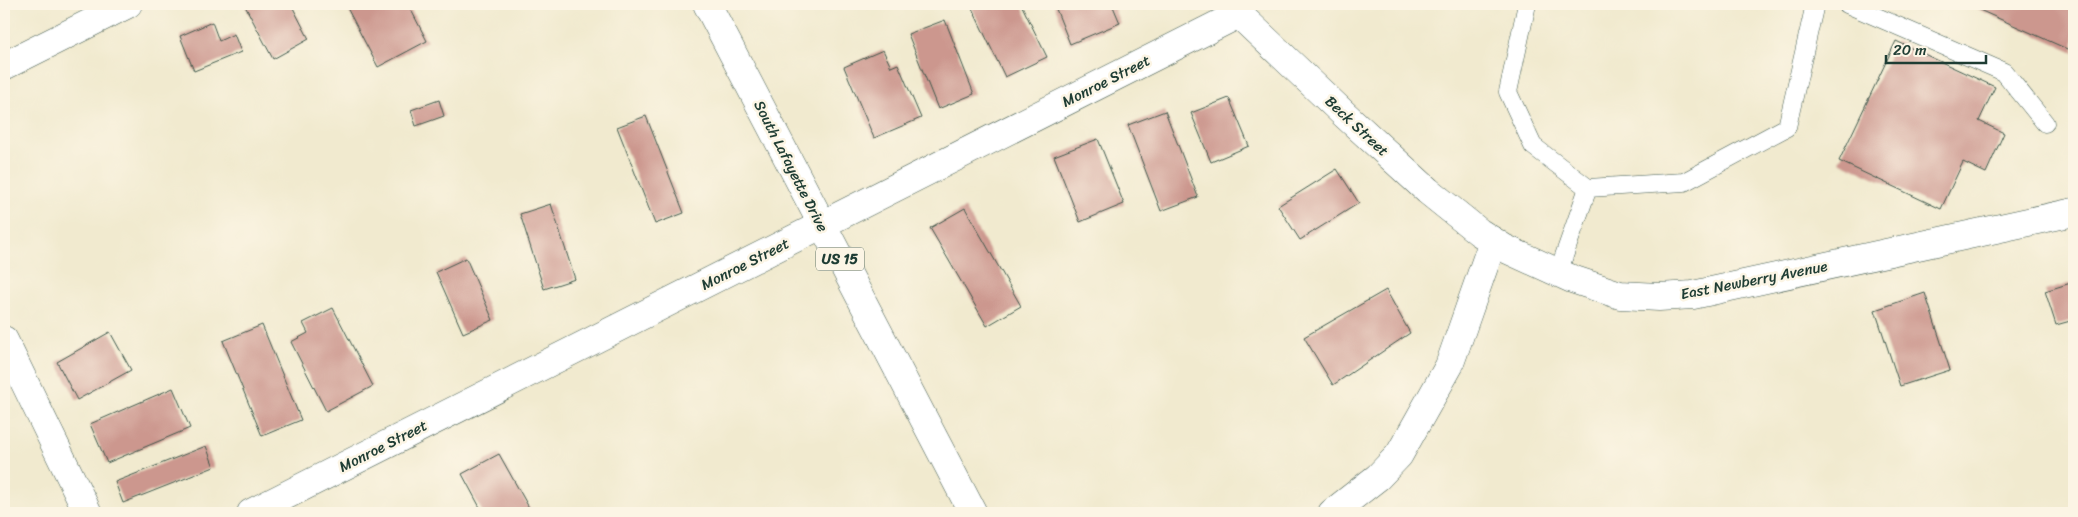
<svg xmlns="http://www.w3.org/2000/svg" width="2078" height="517" viewBox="0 0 2078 517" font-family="Sriracha,sans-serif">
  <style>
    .building { fill: #cc978e }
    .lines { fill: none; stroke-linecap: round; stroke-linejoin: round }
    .lane-casing { stroke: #3e574b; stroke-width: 19 }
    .street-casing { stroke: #3e574b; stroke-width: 29 }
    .primary-casing { stroke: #3e574b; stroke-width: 29 }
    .lane { stroke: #fff; stroke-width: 18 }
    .street { stroke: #fff; stroke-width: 28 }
    .primary { stroke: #fff; stroke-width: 28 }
    .labels { text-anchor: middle; stroke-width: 5; stroke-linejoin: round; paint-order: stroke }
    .shield { fill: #fcf5e5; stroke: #617469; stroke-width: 1 }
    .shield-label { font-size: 14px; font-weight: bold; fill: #1f3d34 }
    .street-label { font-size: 15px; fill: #1f3d34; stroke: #fcf5e5 }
  </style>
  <rect width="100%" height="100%" fill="#fcf5e5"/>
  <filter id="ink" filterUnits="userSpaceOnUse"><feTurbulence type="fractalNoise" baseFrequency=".02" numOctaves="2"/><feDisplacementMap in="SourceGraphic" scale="10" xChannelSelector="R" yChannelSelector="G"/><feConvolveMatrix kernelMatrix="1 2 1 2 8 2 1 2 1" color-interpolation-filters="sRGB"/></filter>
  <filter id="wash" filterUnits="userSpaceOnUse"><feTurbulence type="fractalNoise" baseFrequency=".0096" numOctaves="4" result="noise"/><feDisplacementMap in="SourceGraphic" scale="20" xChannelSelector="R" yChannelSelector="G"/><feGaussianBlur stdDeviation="1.12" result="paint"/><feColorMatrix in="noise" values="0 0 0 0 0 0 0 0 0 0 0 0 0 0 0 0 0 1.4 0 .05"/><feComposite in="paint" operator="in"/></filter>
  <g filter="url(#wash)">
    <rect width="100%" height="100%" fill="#f1eacf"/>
    <g id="blocks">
      <g class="building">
        <polygon points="244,4 291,4 309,39 273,59"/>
        <polygon points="345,4 408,4 427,41 378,67"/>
        <polygon points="970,4 1021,4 1047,57 1005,77"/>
        <polygon points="1054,4 1096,4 1098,8 1112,4 1120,23 1070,44"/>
        <polygon points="1966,4 2074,4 2074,52"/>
        <polygon points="945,20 974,94 938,109 908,34"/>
        <polygon points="212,22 219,41 234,34 241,52 194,71 180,36"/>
        <polygon points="1896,41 1995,87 1979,121 2004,133 1986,173 1963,162 1941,209 1839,161"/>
        <polygon points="883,50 891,67 898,64 921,118 874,138 844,67"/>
        <polygon points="1229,98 1249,146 1211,162 1191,113"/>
        <polygon points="439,100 444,116 416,126 411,110"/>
        <polygon points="1165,111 1198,197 1161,211 1128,125"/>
        <polygon points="646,116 684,213 655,224 617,127"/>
        <polygon points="1098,139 1124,204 1080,222 1054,156"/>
        <polygon points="1337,169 1359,203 1300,240 1278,206"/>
        <polygon points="551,204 575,279 544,289 520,214"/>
        <polygon points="965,208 1021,306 987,326 930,228"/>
        <polygon points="466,258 493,320 463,333 436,272"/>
        <polygon points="2074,282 2074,320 2056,325 2045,291"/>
        <polygon points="1386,290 1410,333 1333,385 1304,337"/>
        <polygon points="1925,293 1950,370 1900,386 1875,310"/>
        <polygon points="333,308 373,386 326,411 291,342 308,333 303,323"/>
        <polygon points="262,325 301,420 262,436 223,341"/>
        <polygon points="110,332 131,370 77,400 57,362"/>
        <polygon points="173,388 190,428 107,463 90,424"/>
        <polygon points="206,446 214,467 123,503 115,482"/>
        <polygon points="499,454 532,513 483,513 462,474"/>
      </g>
    </g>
  </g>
  <g filter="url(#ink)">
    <use href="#blocks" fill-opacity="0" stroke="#3e574b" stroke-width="1"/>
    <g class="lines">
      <g class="lane-casing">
        <g id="lane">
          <polyline points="1527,4 1508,92 1533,146 1588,188"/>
          <polyline points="1847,4 2004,72 2045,123"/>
          <polyline points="1558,273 1588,188 1684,182 1787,127 1815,4"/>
        </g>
      </g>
      <g class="street-casing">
        <g id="street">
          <polyline points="1228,4 1344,114 1428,191 1479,232 1504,248 1572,279 1620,295 1659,297 1693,295 2074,212"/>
          <polyline points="4,66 128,4"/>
          <polyline points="4,340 88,513"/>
          <polyline points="251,513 1239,14"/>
          <polyline points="1332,513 1378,477 1399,455 1449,366 1493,241"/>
        </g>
      </g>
      <g class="primary-casing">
        <polyline id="primary" points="707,4 973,513"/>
      </g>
      <use href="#lane" class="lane"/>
      <use href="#street" class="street"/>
      <use href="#primary" class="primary"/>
    </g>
  </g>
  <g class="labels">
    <rect class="shield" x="816" y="247.5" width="48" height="23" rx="4"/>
    <g class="shield-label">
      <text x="840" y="264">US 15</text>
    </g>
    <g class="street-label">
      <text transform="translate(1106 81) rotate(-27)" y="5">Monroe Street</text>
      <text transform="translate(1357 126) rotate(43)" y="5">Beck Street</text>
      <text transform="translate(791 166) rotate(63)" y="5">South Lafayette Drive</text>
      <text transform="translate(745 264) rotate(-27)" y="5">Monroe Street</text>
      <text transform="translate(1754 280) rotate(-11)" y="5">East Newberry Avenue</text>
      <text transform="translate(383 446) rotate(-27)" y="5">Monroe Street</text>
    </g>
  </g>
  <rect width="2078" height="517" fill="none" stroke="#fcf5e5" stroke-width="20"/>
  <path d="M1886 55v8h100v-8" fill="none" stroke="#1f3d34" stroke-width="2.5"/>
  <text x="1893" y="55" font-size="15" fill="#1f3d34" stroke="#fcf5e5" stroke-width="4" paint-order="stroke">20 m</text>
</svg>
